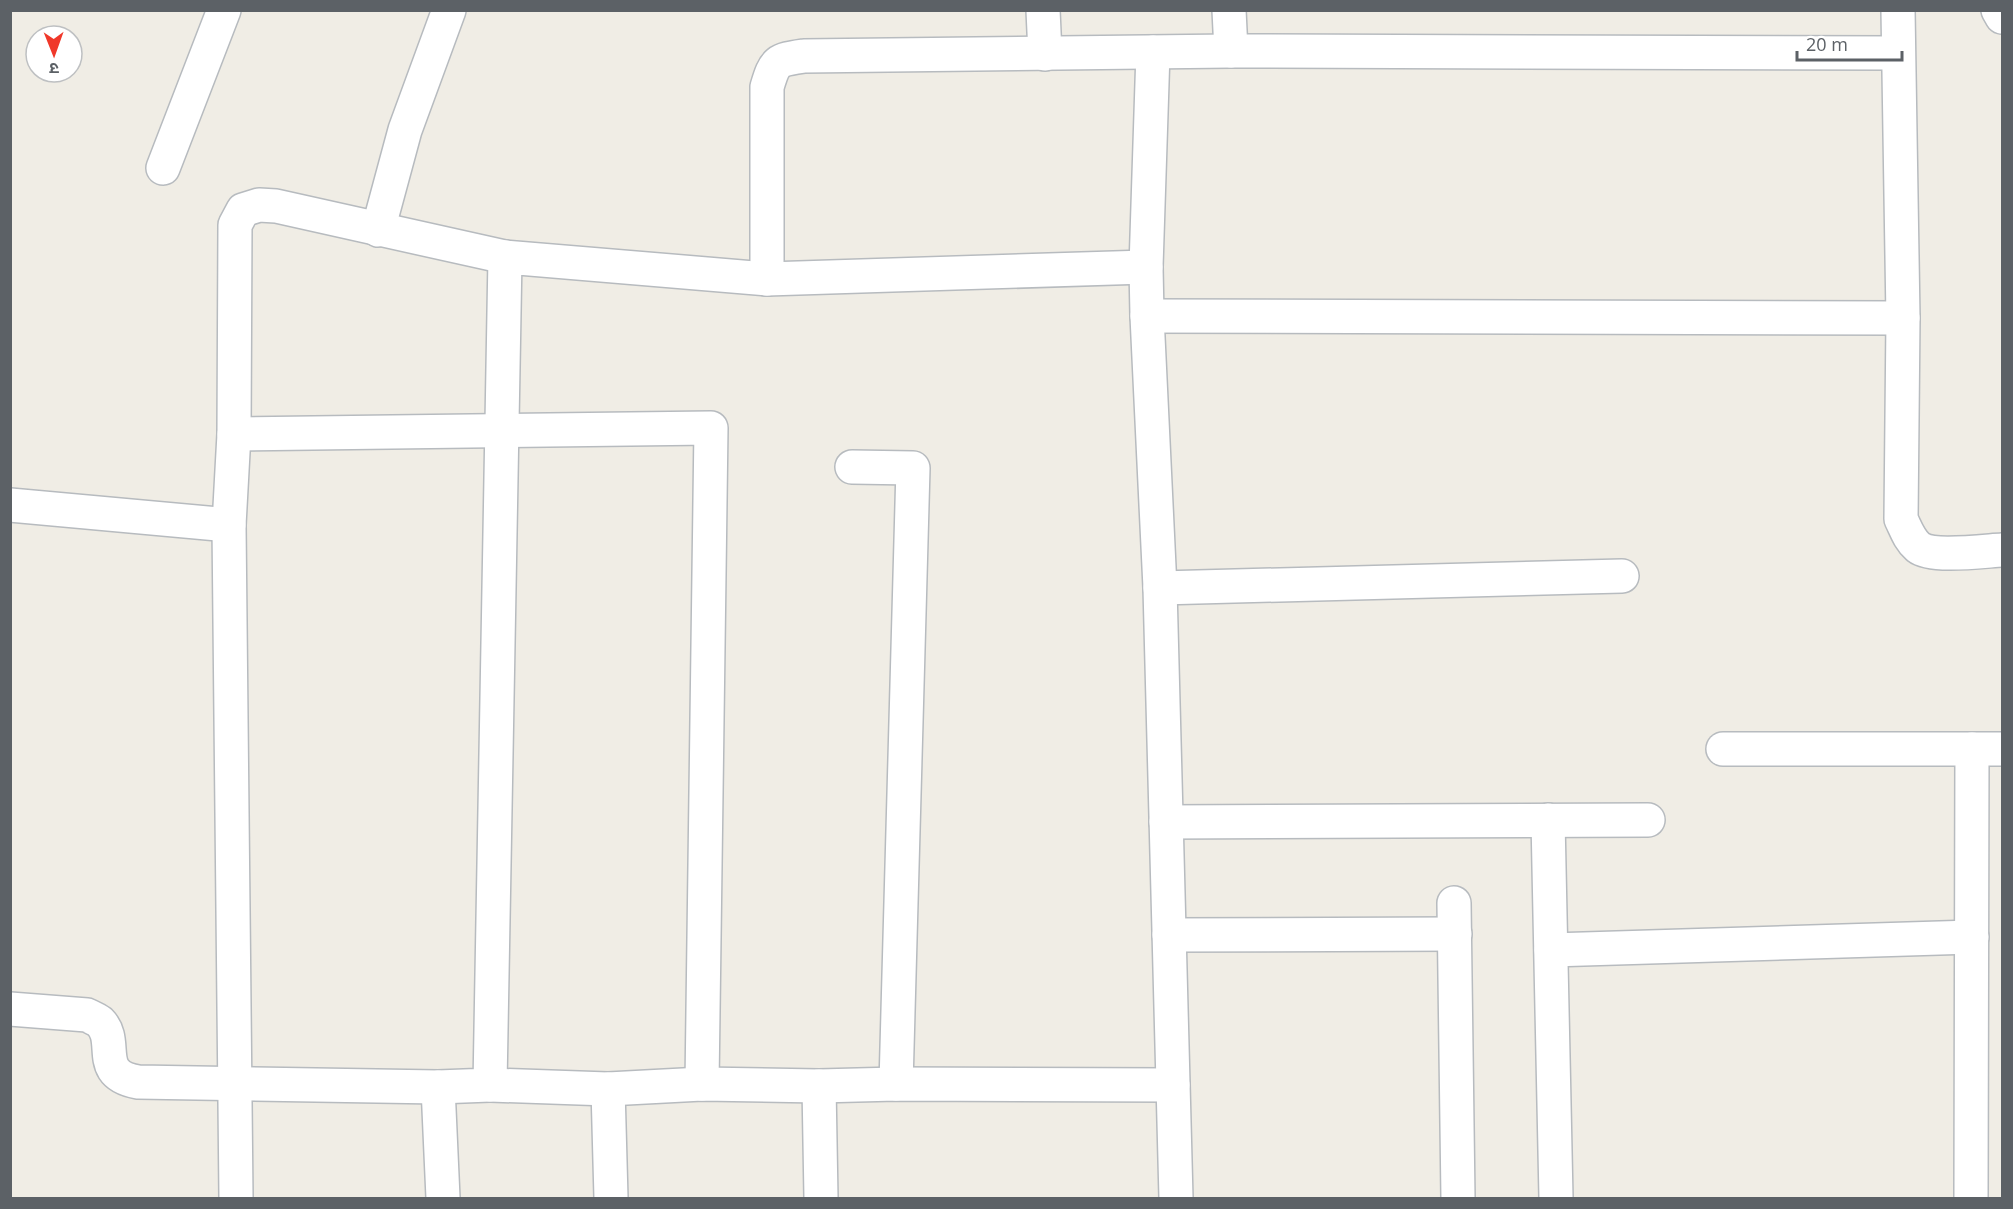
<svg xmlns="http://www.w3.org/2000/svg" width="2013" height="1209" viewBox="0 0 2013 1209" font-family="'Open Sans','Noto Sans Devanagari',sans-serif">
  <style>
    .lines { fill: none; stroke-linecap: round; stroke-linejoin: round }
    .street-casing { stroke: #b7bbbf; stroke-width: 36 }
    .street { stroke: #fff; stroke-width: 33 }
  </style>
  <rect width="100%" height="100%" fill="#f0ede5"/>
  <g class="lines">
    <g class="street-casing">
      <g id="street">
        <polyline points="1043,10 1045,54"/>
        <polyline points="1229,10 1231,51"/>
        <path d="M1898,10l5,308 -2,201c5,10 8,20 17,28 14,11 66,4 84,3"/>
        <polyline points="1998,10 2002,17"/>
        <polyline points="1153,52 1146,267 1147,316 1160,588 1176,1198"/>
        <polyline points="163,168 224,10"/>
        <polyline points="378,230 405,130 449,10"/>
        <path d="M767,279v-192c8,-27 10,-27 37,-31l427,-5 667,2"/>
        <polyline points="1147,316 1903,318"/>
        <polyline points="234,434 711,428 702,1084"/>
        <polyline points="852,467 913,468 896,1084"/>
        <polyline points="10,505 229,525"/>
        <polyline points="1160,588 1622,576"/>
        <polyline points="1723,749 2002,749"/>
        <polyline points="1548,820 1556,1198"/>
        <polyline points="1166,822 1648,820"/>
        <polyline points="1454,903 1458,1198"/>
        <polyline points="1169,935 1455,934"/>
        <polyline points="1551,950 1972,937"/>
        <path d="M10,1009l77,6c4,2 9,4 13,7 20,20 -7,52 38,60l300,5 52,-2 15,-828 262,22 379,-12"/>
        <polyline points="490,1085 608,1089 702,1084 819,1086 896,1084 1173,1085"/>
        <polyline points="819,1086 821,1198"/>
        <polyline points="438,1087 443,1198"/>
        <polyline points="608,1089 611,1198"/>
        <polyline points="236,1198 229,525 234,434 235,225 243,210 259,205 276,206 505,257"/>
        <polyline points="1971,1198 1972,749"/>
      </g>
    </g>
    <use href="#street" class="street"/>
  </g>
  <rect width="2013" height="1209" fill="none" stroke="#5c6166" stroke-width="24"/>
  <g transform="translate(54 54) rotate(179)"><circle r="28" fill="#ffffff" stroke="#bec0c2" stroke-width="1.5"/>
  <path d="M0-4.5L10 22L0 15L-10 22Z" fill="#f0382a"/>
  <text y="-9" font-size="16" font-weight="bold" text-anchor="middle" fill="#5c6166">उ</text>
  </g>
  <path d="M1797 51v9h105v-9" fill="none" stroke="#5c6166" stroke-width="3"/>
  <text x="1806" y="51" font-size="18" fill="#5c6166" stroke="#ffffff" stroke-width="4.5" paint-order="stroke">20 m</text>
</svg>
